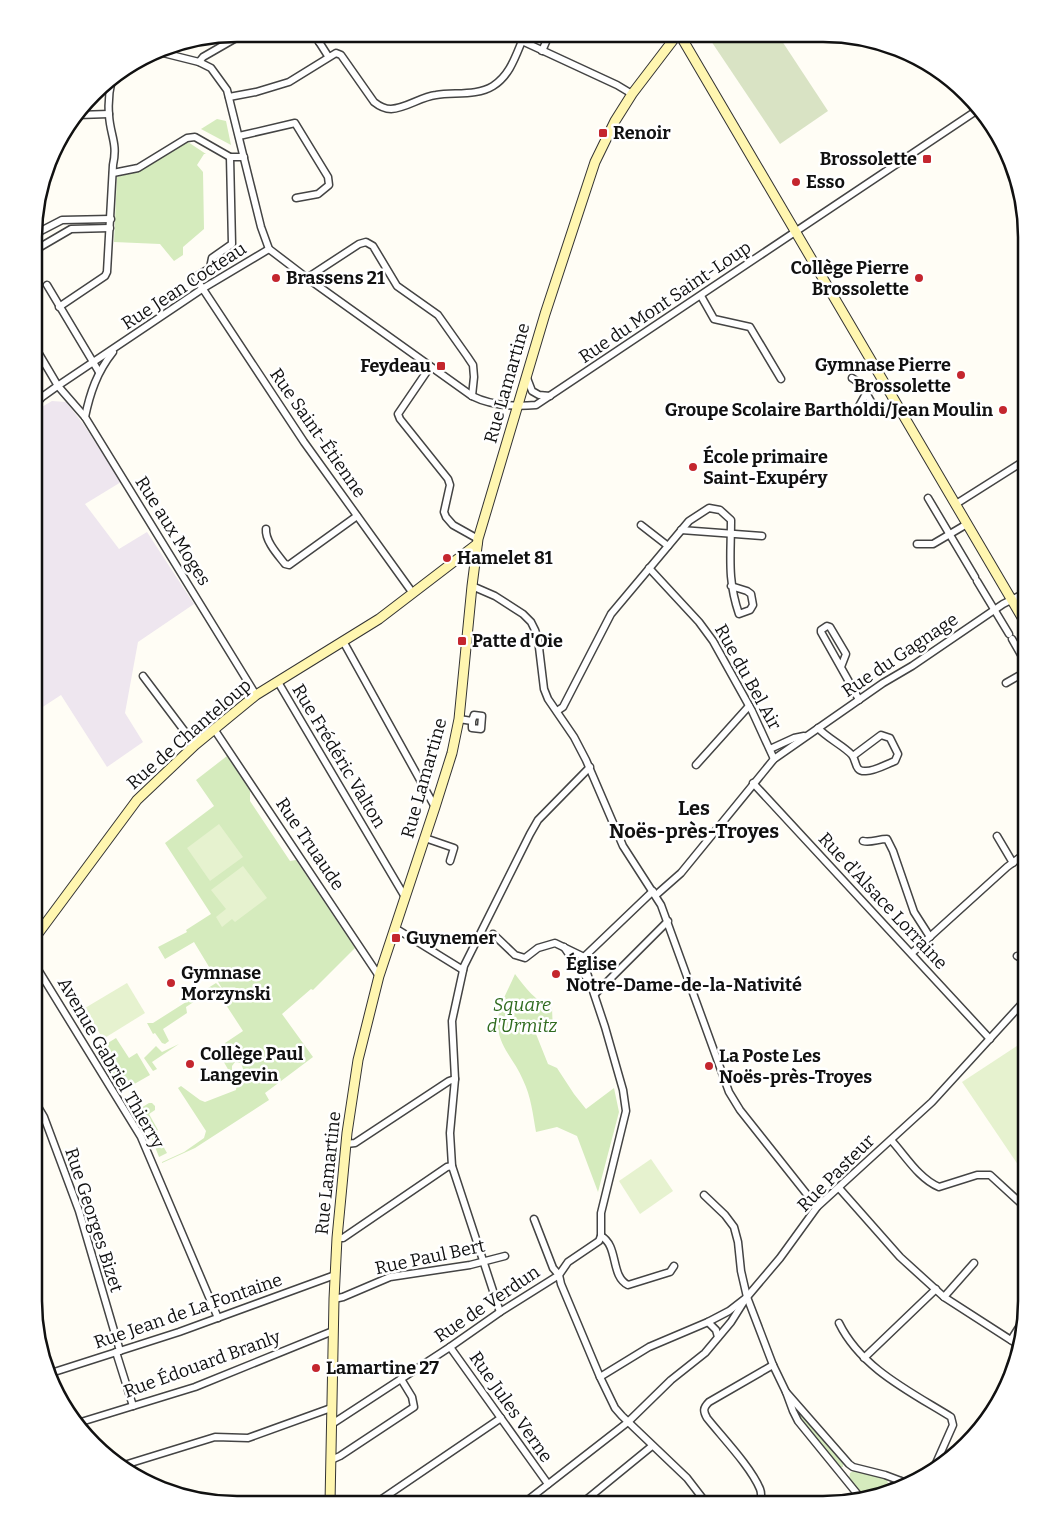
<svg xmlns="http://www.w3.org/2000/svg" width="1061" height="1538" viewBox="0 0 1061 1538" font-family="Bitter,serif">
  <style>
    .industrial { fill: #eee6ef }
    .green { fill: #d5ebbd }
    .cemetery { fill: #d9e3c4 }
    .pitch { fill: #e6f2cf }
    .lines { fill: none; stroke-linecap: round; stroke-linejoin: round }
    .street-casing { stroke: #444; stroke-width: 9 }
    .secondary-casing { stroke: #333; stroke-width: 11 }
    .street { stroke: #fff; stroke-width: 6 }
    .secondary { stroke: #fff6b0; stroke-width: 9 }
    .poi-dot { fill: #c4262e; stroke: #fff; stroke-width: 2 }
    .labels { text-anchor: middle; stroke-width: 5; stroke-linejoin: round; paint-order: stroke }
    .poi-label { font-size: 18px; font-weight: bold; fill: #111; stroke: #fff; text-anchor: start }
    .street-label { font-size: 18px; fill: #111; stroke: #fff }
    .park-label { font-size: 18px; font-style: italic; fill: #2f6b1f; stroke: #fff }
    .quarter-label { font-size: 20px; font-weight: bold; fill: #111; stroke: #fff }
    .rim { fill: none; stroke: #111; stroke-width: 2.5 }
  </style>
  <rect width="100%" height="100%" fill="#fffdf5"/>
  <polygon class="industrial" points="52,401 66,402 84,425 121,482 85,504 119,549 147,532 194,604 138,642 125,713 143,742 107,767 61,695 35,712 35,411"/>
  <g class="green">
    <polygon points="217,119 226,121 231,145 201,129"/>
    <polygon points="188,142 206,154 204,154 197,165 203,172 204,229 183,247 183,255 174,261 160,244 114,242 117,177 141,170"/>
    <polygon points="227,756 250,791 250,801 290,861 296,860 355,948 313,990 311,989 282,1014 313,1057 265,1093 269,1100 195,1148 162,1163 162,1162 184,1152 204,1138 206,1131 178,1088 181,1086 200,1100 205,1102 236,1090 237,1084 231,1073 234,1072 240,1073 243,1069 241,1063 235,1062 232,1066 232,1070 229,1071 221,1057 226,1051 225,1043 243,1031 215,988 189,1005 186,1007 187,1013 163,1029 169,1041 165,1044 162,1043 155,1033 153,1034 147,1023 153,1023 216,983 223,990 194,942 165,959 158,947 187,932 186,930 211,914 165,843 214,806 196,780"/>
    <path d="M515,974c10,13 21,28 37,34l1,24 -17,2 12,30 9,4 17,26 12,15 28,-21 5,24 -21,80 -21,-56 -20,-9 -21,5c-3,-17 -5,-36 -13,-52 -7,-18 -23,-32 -25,-52 -2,-19 10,-37 17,-54z"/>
    <polygon points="116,1038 129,1058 137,1053 150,1075 129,1087 125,1083 119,1084 98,1049"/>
    <polygon points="179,1044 152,1062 157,1069 153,1071 144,1058 156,1046 162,1052"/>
    <polygon points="149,1103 152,1103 155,1106 155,1110 149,1114 158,1130 155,1132 167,1153 159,1157 150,1134 139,1116 141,1108"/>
    <path d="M795,1408l48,54v5h-3c-11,-13 -42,-44 -45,-59z"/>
    <path d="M855,1470l31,8 2,5c-5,9 -16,10 -26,12l-13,-16 1,-6z"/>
  </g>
  <polygon class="cemetery" points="707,35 778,35 828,111 780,144"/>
  <g class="pitch">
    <polygon points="219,824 243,857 210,881 187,848"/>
    <polygon points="243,866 267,898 235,922 232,919 222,927 216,917 226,909 211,890"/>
    <polygon points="127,983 145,1013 103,1039 85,1008"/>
    <polygon points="1023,1042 1027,1048 1027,1178 962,1082"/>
    <polygon points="651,1159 673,1191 640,1214 619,1181"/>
  </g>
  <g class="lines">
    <g class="street-casing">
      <g id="street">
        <polyline points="314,34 328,56"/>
        <polyline points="525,35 522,41 617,85 632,94"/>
        <polyline points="319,42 330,34"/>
        <polyline points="542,51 549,35"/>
        <path d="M159,52l40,10 12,6 16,22 34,137 8,22 38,29 165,118c20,10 42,11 64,9l440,-294"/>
        <polyline points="199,62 203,57 236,38 237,34"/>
        <path d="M229,97l27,-5 33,-10 47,-29 5,2 33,47c5,4 10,7 17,7 16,-1 29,-12 45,-14 18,-3 41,1 57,-9 16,-10 22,-28 29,-45"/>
        <polyline points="78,115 109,114"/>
        <polyline points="239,136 295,123 328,177 329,185 318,194 296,198"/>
        <polyline points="230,157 232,244 212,258 210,268 195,277 304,442 412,592"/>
        <polyline points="113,173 138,168 187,138 195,137 230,157 244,157"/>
        <polyline points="35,234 62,220 111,219"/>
        <polyline points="35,250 71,229 110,228"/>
        <polyline points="307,278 359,244 366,242 373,246 397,286 438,315 467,356 473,365 474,377 472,396"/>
        <polyline points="47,285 99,372"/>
        <polyline points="701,296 714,319 750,327 781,379"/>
        <path d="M59,307l46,-31 2,-4 6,-107c5,-22 -3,-30 -4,-50 -1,-12 0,-24 3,-36"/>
        <polyline points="35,347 58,386 85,417 256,695"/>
        <polyline points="430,367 398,414 400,419 448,479 450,485 444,512 446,517 453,525 478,539"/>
        <polyline points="527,378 532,391 539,395 550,396"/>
        <polyline points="852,378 861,384 877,412"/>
        <polyline points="35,405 42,397 56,387 202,289 269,249"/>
        <polyline points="858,408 867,392 883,381"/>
        <path d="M85,417c5,-24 12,-45 28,-65"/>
        <polyline points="928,498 975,577"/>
        <polyline points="956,504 1027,459"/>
        <polyline points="641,525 668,546"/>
        <path d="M266,529c-1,12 12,26 19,35l4,1 68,-49"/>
        <polyline points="681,530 762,536"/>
        <polyline points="917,544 933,544 967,524"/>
        <polyline points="649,568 699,622 713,641 752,711 774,759"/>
        <polyline points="977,581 1009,634"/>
        <polyline points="472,586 495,596 523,614 531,622 535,630 538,639 544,689 548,699 574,737 586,760 623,846 661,905 729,1092 740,1110 817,1207"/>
        <polyline points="1012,639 1027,665"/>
        <polyline points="343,641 435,807"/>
        <polyline points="841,667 846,654 830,627 827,626 821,630 821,632 857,696 859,700"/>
        <polyline points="143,676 195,745"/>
        <polyline points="278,682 405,897"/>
        <polyline points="1006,683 1027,671"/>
        <path d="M557,711l6,-4 48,-93 78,-93 20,-13 11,2 11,10c0,36 -4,59 8,94l11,-4 3,-5 -2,-11 -4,-3 -16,-5"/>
        <polyline points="459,719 472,721 472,728 481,729 482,716 474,715 472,721"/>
        <path d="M818,728c9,10 26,18 34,27 5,6 2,17 14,16 9,0 21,-7 29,-10l3,-7 -8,-16 -9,-3 -28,21"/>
        <polyline points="214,729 379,976"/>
        <polyline points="770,749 794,738 804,736"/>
        <polyline points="696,765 749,706"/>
        <polyline points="753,783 990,1039"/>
        <polyline points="997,836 1013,863"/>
        <polyline points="425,838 454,848 450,861"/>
        <path d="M863,841c8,2 15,-2 24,-2l6,12 21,61 16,25"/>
        <polyline points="656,895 681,873 774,759 883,683 912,666 1003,604 1027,592"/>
        <polyline points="395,928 463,970"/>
        <polyline points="493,934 515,955 525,958 538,948 555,943 584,957"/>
        <polyline points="564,947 581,972 588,979"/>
        <polyline points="912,953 1007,867 1027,852"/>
        <polyline points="1017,956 1027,962"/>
        <polyline points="584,957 585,967 605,1027 623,1090 626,1111 601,1213 601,1236 599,1241 568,1262 559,1275 561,1284 600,1377 615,1408 622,1416 687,1478 707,1504"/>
        <polyline points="584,957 653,891"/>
        <polyline points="34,963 141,1137 218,1318"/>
        <polyline points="595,994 668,921"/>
        <polyline points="34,1100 44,1117 79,1211 120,1351"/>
        <path d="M891,1140c14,15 28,39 48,47l38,-12h13l37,34"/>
        <polyline points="346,1144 355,1143 449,1081 455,1079"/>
        <polyline points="839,1188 900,1257 944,1297 1020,1346"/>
        <polyline points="704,1195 725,1215 734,1227 738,1242 741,1271 747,1297 773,1365 786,1392"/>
        <path d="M601,1236c18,10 9,40 27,49l42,-13 4,-6"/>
        <polyline points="337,1238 343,1238 447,1167 452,1166"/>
        <polyline points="944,1297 974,1263"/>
        <polyline points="334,1299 343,1297 390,1277 470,1265 505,1256"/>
        <polyline points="500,1312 452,1166 450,1133 455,1079 452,1021 464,966 530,834 538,820 590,767"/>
        <polyline points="708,1322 716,1330 718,1337"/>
        <path d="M839,1323c22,45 70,68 112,94l2,8 -20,45"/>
        <polyline points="1011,1340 1026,1316"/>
        <polyline points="450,1347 548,1484"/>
        <polyline points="116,1352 133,1406"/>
        <polyline points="864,1358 936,1289"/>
        <polyline points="51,1373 179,1332 335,1275"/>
        <polyline points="600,1377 649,1347 708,1322 729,1311 747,1297 780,1258 817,1207 932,1102 1027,998"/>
        <polyline points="81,1422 195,1387 333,1331"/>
        <polyline points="332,1424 450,1347 500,1312 559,1275 553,1268 534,1219"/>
        <polyline points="331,1460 340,1456 414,1407 412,1397 401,1379"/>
        <polyline points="121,1466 215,1437 248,1438 331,1408"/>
        <polyline points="886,1490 901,1481"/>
        <polyline points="859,1496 798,1421 793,1411 786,1392 849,1464 853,1467 885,1475 909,1484"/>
        <polyline points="376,1503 501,1418"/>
        <polyline points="524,1503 628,1422 671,1380 705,1353 731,1322 743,1303"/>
        <polyline points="581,1504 652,1446"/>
        <path d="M759,1504c2,-5 3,-10 1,-15 -9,-22 -38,-52 -53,-71 -4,-7 -4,-10 2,-16l64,-37"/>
      </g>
    </g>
    <g class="secondary-casing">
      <g id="secondary">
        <polyline points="680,35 1027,626"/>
        <polyline points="34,939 137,800 195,745 256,695 379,619 477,544"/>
        <polyline points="330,1503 334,1299 337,1238 347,1133 358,1060 379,976 435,807 452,753 459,719 472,586 478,539 545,314 595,162 615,121 632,94 677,35"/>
      </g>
    </g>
    <use href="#street" class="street"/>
    <use href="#secondary" class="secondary"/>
  </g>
  <g class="poi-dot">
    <rect x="598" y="128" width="10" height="10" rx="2.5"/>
    <rect x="922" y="154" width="10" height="10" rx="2.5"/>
    <circle cx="796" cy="182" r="5"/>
    <circle cx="276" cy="278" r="5"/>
    <circle cx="919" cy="278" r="5"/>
    <rect x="436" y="361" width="10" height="10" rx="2.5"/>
    <circle cx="961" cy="375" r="5"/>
    <circle cx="1003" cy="410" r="5"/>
    <circle cx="693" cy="467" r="5"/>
    <circle cx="447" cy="558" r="5"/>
    <rect x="457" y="636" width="10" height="10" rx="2.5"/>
    <rect x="391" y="933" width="10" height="10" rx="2.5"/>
    <circle cx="556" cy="974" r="5"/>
    <circle cx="171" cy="983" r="5"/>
    <circle cx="190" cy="1064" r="5"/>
    <circle cx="709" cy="1066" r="5"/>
    <circle cx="316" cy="1368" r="5"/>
  </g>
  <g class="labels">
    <g class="poi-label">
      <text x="613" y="139">Renoir</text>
      <text x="917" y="165" text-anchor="end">Brossolette</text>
      <text x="806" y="188">Esso</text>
      <text x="909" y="274" text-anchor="end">Collège Pierre<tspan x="909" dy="21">Brossolette</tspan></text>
      <text x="286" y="284">Brassens 21</text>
      <text x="951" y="371" text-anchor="end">Gymnase Pierre<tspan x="951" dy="21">Brossolette</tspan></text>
      <text x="431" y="372" text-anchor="end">Feydeau</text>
      <text x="993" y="416" text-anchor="end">Groupe Scolaire Bartholdi/Jean Moulin</text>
      <text x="703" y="463">École primaire<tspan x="703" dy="21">Saint-Exupéry</tspan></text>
      <text x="457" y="564">Hamelet 81</text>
      <text x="472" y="647">Patte d'Oie</text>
      <text x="406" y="944">Guynemer</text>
      <text x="566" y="970">Église<tspan x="566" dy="21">Notre-Dame-de-la-Nativité</tspan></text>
      <text x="181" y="979">Gymnase<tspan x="181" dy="21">Morzynski</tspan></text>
      <text x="200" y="1060">Collège Paul<tspan x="200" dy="21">Langevin</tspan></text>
      <text x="719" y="1062">La Poste Les<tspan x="719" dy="21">Noës-près-Troyes</tspan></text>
      <text x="326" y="1374">Lamartine 27</text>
    </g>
    <g class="street-label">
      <text transform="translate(184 286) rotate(-33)" y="6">Rue Jean Cocteau</text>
      <text transform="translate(665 302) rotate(-34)" y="6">Rue du Mont Saint-Loup</text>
      <text transform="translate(507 383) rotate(-74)" y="6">Rue Lamartine</text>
      <text transform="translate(318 433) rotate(55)" y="6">Rue Saint-Étienne</text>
      <text transform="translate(173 531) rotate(58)" y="6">Rue aux Moges</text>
      <text transform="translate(900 655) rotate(-34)" y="6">Rue du Gagnage</text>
      <text transform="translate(748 677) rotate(61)" y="6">Rue du Bel Air</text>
      <text transform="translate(189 734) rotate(-41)" y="6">Rue de Chanteloup</text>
      <text transform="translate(339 756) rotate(59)" y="6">Rue Frédéric Valton</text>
      <text transform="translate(424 778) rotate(-74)" y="6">Rue Lamartine</text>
      <text transform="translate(310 844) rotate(56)" y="6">Rue Truaude</text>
      <text transform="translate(883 901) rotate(47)" y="6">Rue d'Alsace Lorraine</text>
      <text transform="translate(111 1063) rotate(60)" y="6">Avenue Gabriel Thierry</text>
      <text transform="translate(328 1173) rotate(-84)" y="6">Rue Lamartine</text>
      <text transform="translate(836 1173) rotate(-45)" y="6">Rue Pasteur</text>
      <text transform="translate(94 1220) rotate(72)" y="6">Rue Georges Bizet</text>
      <text transform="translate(430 1257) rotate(-12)" y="6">Rue Paul Bert</text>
      <text transform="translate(487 1304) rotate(-34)" y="6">Rue de Verdun</text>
      <text transform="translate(188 1311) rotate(-19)" y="6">Rue Jean de La Fontaine</text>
      <text transform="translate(202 1364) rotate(-20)" y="6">Rue Édouard Branly</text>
      <text transform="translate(511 1407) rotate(55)" y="6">Rue Jules Verne</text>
    </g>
    <g class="park-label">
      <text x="522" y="1011">Square<tspan x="522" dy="21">d'Urmitz</tspan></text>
    </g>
    <g class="quarter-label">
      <text x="694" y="815">Les<tspan x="694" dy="23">Noës-près-Troyes</tspan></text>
    </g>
  </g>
  <path d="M0 0H1061V1538H0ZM237 42H823A195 195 0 0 1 1018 237V1301A195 195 0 0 1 823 1496H237A195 195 0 0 1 42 1301V237A195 195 0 0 1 237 42Z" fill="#fff" fill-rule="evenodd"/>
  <path class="rim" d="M237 42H823A195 195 0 0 1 1018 237V1301A195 195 0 0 1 823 1496H237A195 195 0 0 1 42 1301V237A195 195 0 0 1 237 42Z"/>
</svg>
